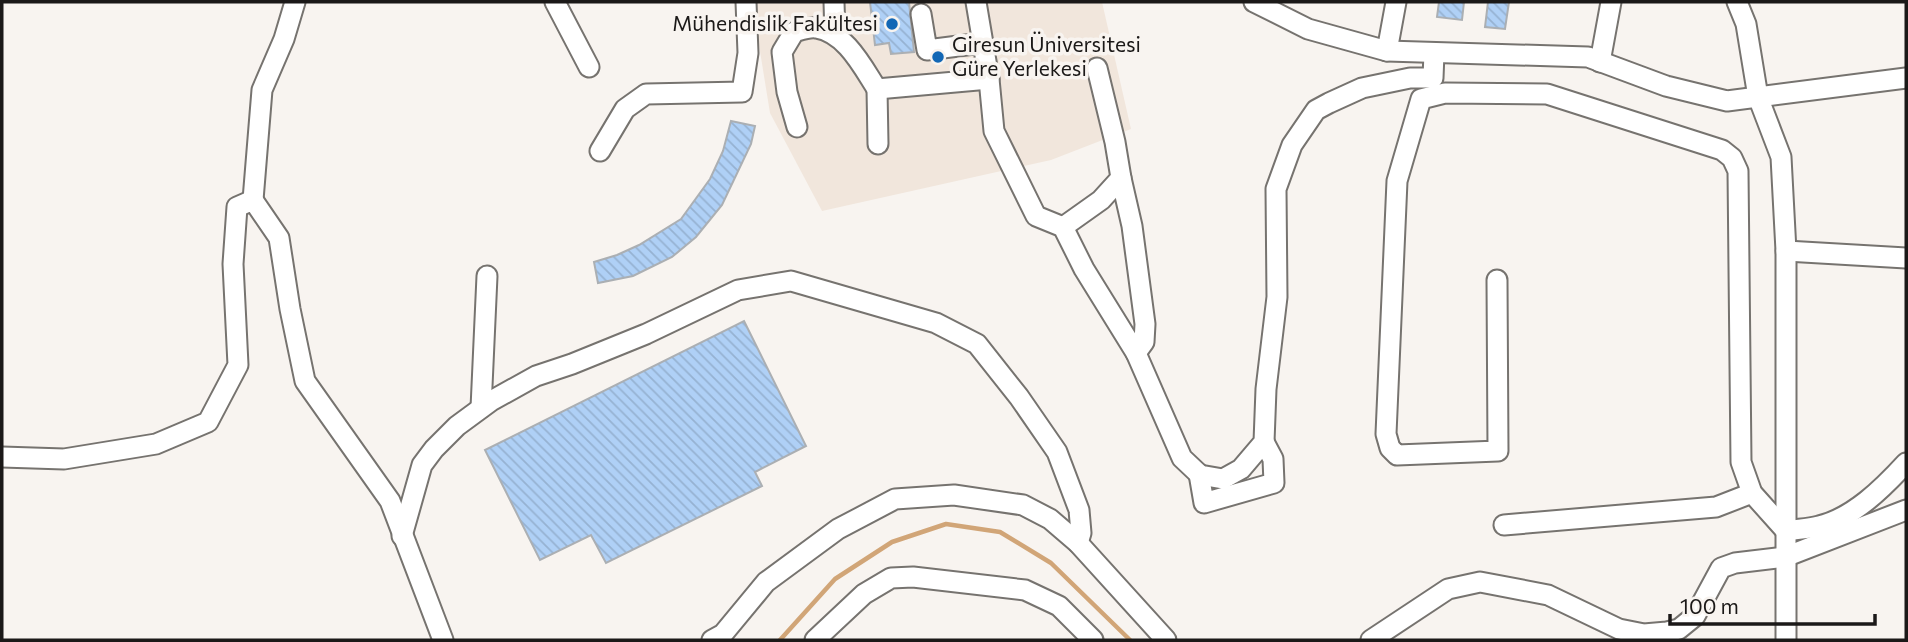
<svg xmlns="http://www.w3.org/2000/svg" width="1908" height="642" viewBox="0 0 1908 642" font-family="Commissioner,sans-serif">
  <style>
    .built { fill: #f1e6dc }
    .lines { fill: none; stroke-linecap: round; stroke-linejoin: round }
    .stream { stroke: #d1a577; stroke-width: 4.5 }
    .building { fill: url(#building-back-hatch); stroke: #abafb3; stroke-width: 2 }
    .minor-casing { stroke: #76736f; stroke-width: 23 }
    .minor { stroke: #fff; stroke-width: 19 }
    .poi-dot { fill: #1267b5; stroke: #f8f4f0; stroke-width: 2.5 }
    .labels { text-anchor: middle; stroke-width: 7; stroke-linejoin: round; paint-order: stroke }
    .poi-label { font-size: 21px; fill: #1b1918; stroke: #f8f4f0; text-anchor: end }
  </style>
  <defs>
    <pattern id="building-back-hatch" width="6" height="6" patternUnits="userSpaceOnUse" patternTransform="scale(1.75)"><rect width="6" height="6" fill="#afd0f6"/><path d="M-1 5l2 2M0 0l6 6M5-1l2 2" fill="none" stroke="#96b2d2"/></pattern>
  </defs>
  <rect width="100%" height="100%" fill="#f8f4f0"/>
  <polygon class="built" points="752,2 1102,2 1131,129 1051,160 822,211 770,113"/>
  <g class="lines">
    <polyline class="stream" points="780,640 835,579 892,542 946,524 1000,532 1051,563 1130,640"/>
  </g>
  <g class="building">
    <polygon points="870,2 909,2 914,52 891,54 889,43 875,45"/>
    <polygon points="1439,2 1464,2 1462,20 1437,17"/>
    <polygon points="1488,2 1509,2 1505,29 1485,27"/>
    <polygon points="731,121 755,126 751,144 722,205 696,237 672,257 633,276 598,283 594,262 617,255 639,245 681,219 710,179 723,151"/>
    <polygon points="744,321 806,446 755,472 762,486 606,563 591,535 540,560 485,450"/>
  </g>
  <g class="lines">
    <g class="minor-casing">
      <g id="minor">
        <polyline points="555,2 589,67"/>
        <polyline points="834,2 835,35"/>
        <polyline points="976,2 989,79 994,131 1036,216 1063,227 1084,269 1136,353 1182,458 1200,475 1223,479 1241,469 1264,442 1266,389 1277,297 1276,189 1292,145 1316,110 1329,103 1362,88 1410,78 1433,78 1434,53"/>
        <polyline points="1254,2 1308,29 1387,51 1588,57 1666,86 1727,101 1906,78"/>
        <polyline points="1737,2 1746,24 1758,97 1781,157 1786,251 1786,640"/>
        <polyline points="921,14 927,50 982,43"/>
        <polyline points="1387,51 1396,2"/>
        <polyline points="1600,62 1611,2"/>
        <polyline points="877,89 878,144"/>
        <path d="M797,127l-10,-35 -5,-40 12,-20c7,-2 15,-5 22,-4 30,5 46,38 61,61l112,-10"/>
        <polyline points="600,151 625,109 646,94 742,92 748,53 746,2"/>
        <polyline points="1121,178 1132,226 1145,324 1144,342 1136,353"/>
        <polyline points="253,200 262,90 284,39 295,2"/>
        <polyline points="1063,227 1101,200 1121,178 1115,142 1097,68"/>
        <polyline points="1786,251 1906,258"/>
        <path d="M1497,280l1,171 -101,4 -7,-7 -4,-14 11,-253 24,-82 24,-6 102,1 175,56 10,8 6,13 3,291 11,31 34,38c11,-2 22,-2 33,-5 34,-8 64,-38 87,-63"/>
        <polyline points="481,408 487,276"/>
        <polyline points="2,457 64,459 156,444 208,422 238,365 233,264 237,207 253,200 279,238 290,309 305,381 390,501 443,640"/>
        <polyline points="1199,474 1204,503 1274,483 1273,459 1264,442"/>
        <polyline points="1504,525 1716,507 1752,493"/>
        <polyline points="402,536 422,465 434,449 457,426 491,401 536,376 572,364 646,334 738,290 791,281 936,323 977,344 1019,397 1057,452 1079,510 1081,533 1078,543"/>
        <polyline points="712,640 723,634 766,582 838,529 895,499 954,495 1023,505 1050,519 1078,543 1166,640"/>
        <polyline points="815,640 864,594 891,578 913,577 1025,590 1059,606 1093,640"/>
        <polyline points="1371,640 1448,589 1480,582 1548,595 1619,629 1644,634 1667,632 1679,629 1695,616 1721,568 1735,563 1785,557 1906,510"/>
      </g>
    </g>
    <use href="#minor" class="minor"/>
  </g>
  <g class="poi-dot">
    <circle cx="892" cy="24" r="7"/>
    <circle cx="938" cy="57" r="7"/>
  </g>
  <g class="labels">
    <g class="poi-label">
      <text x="878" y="31">Mühendislik Fakültesi</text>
      <text x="952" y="52" text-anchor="start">Giresun Üniversitesi<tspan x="952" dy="24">Güre Yerlekesi</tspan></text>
    </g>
  </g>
  <rect width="1908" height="642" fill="none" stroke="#1b1918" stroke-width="7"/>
  <path d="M1670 614v10h205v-10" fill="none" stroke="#1b1918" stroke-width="3.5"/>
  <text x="1680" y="614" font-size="21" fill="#1b1918" stroke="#f8f4f0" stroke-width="5" paint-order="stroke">100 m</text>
</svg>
